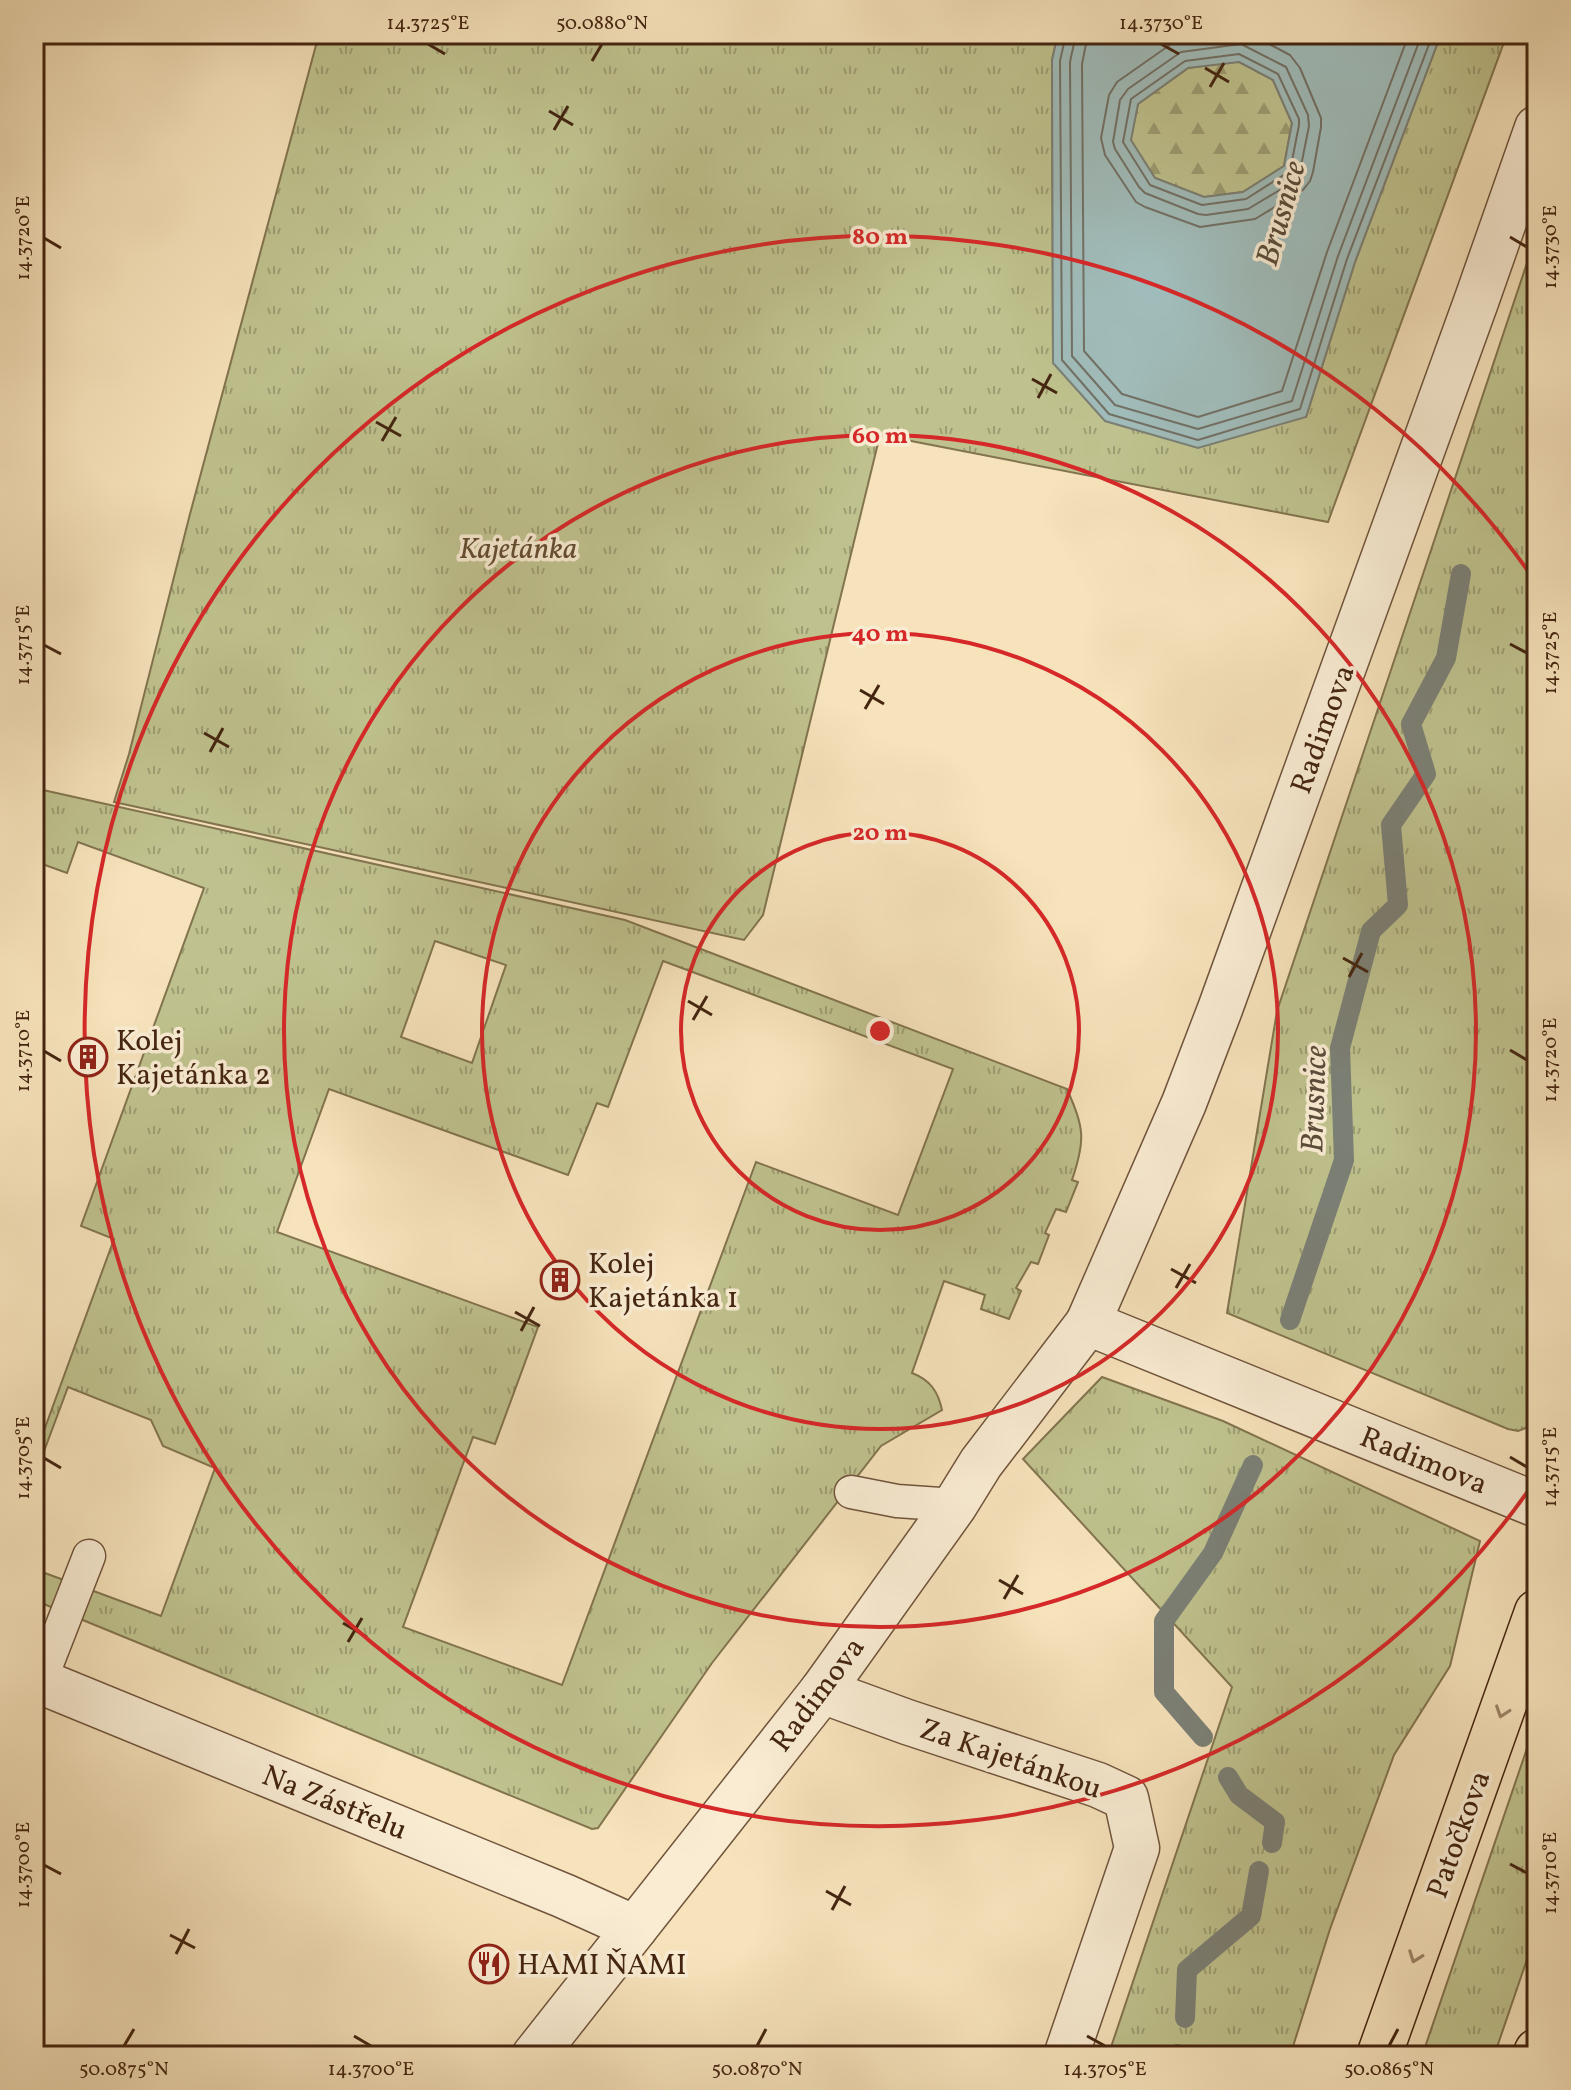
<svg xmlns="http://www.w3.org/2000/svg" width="1571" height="2090" viewBox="0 0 1571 2090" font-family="Vollkorn,serif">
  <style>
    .grass { fill: url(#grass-tufts); stroke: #82744f; stroke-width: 2; fill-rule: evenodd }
    .forest { fill: url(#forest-firs); stroke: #82744f; stroke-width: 2 }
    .water { fill: #a0bcba; stroke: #7b8076; stroke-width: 2; fill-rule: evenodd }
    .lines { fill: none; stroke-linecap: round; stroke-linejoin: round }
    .shore { stroke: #727065; stroke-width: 2 }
    .stream { stroke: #7b8076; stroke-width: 20 }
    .service-casing { stroke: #70543b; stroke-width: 35 }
    .minor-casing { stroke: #70543b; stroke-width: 47 }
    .tertiary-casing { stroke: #70543b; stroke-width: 47 }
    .primary-casing { stroke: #442510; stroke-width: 47 }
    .service { stroke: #f9ecd3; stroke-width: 32 }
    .minor { stroke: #f9ecd3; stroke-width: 44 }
    .tertiary { stroke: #f9ecd3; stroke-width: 44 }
    .primary { stroke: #f6e2bb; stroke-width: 44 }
    .oneway { stroke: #9d8466 }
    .ticks { fill: none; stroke: #442510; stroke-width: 3 }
    .ring { fill: none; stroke: #d62828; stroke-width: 4 }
    .labels { text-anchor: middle; stroke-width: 7; stroke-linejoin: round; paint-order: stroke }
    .park-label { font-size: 30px; font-style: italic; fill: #634c30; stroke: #f9ecd3 }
    .street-label { font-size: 30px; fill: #442510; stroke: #f9ecd3 }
    .poi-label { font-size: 30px; fill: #442510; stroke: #f9ecd3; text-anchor: start }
    .water-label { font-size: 32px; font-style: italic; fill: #5b4b3a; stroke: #f9ecd3 }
    .centre { fill: #d62828; stroke: #f9ecd3; stroke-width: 4 }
    .ring-label { font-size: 24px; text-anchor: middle; font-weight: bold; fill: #d62828; stroke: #f9ecd3; stroke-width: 7; stroke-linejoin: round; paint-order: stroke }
    .neatline { fill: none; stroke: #442510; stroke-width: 3 }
    .ticks-label { font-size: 20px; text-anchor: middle; fill: #442510 }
  </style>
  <defs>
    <pattern id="grass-tufts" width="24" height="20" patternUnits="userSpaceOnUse" patternTransform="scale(2)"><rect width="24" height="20" fill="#bfc28e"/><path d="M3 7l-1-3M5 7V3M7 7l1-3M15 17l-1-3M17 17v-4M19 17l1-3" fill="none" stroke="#9d9d73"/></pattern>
    <pattern id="forest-firs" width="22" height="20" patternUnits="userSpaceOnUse" patternTransform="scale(2)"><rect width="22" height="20" fill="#bfc28e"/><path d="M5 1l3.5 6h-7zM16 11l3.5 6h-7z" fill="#9d9d73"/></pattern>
  </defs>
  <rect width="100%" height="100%" fill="#f6e2bb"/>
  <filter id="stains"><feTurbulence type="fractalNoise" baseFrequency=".0025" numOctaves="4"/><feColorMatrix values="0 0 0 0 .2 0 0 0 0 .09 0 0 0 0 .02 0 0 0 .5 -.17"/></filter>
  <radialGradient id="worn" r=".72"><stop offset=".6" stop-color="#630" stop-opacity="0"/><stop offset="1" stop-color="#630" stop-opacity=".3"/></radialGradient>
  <g class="grass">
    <polygon points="319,34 1058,34 1052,60 1053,363 1306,417 1355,262 1441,34 1507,34 1328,522 880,435 763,915 744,940 114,802 129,754 190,514"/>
    <polygon points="1537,233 1537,1411 1528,1427 1518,1431 1508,1429 1227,1313 1277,1011"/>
    <path d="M34,788l591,132 442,169c17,39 19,50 5,91l6,2 -12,30 -10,-3 -11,24 4,2 -11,29 -7,-2 -15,26 5,3 -12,28 -28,-10 4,-14 -41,-14 -32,92c18,7 26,18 30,37l-61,36 -169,217 -114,165 -6,1 -558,-229v-31l127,47 54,-148 -52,-22 -12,-26 -83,-33 -34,91v-20l80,-219 -33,-13 123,-338 -126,-46 -11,31 -33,-12zM435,941l71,24 -34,98 -71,-26zM663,961l290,108 -55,146 -142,-53 -194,523 -159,-58 70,-190 22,7 43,-117 -261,-95 52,-143 239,86 29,-72 11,4z"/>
    <polygon points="1102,1377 1223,1421 1480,1541 1450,1666 1394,1755 1330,1929 1290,2056 1108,2056 1232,1687 1023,1459"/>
    <polygon points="1537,1719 1537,1930 1494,2056 1422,2056"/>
  </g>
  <polygon class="forest" points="1238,61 1273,80 1292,123 1284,166 1243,192 1204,197 1155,178 1130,140 1138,104 1188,68"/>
  <path class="water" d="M1058,34h383l-86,228 -49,155 -108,31 -93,-27 -52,-58 -1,-303zM1239,62l34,18 19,43 -8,43 -41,26 -39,5 -49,-19 -24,-38 7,-36 50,-36z"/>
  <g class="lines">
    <g class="shore">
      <polyline points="1066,34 1060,61 1062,360 1109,414 1198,440 1300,409 1347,259 1433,34"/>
      <polyline points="1076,34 1070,62 1072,356 1115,405 1198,429 1292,401 1338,256 1422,34"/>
      <polyline points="1088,34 1082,64 1084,351 1122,394 1198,417 1282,391 1327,252 1409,34"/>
      <polyline points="1218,34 1174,42 1117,82 1109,95 1101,138 1105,155 1136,202 1145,207 1200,227 1255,219 1303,190 1310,181 1313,172 1321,127 1321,118 1300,68 1290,55 1250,34"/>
      <polygon points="1241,44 1286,67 1308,115 1309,126 1299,176 1293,182 1248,209 1206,215 1198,214 1145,193 1139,187 1115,149 1113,142 1120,100 1128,89 1181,52"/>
      <polygon points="1239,54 1278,74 1299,119 1299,125 1290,171 1246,199 1202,205 1150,185 1123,142 1131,99 1185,61"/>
    </g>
    <g class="stream">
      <polyline points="1290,1320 1344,1160 1340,1048 1371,931 1398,905 1391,825 1426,774 1411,724 1446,658 1461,574"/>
      <polyline points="1203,1737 1164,1692 1164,1621 1213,1553 1253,1465"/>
      <polyline points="1228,1777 1239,1795 1275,1822 1272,1843"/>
      <polyline points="1185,2018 1187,1970 1251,1916 1259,1871"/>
      <polyline points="1176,2056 1177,2054"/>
    </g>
    <g class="service-casing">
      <g id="service">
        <polyline points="851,1492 897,1501 955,1505"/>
        <polyline points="40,1682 89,1556"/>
      </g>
    </g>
    <g class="minor-casing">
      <g id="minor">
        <polyline points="1088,1323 1184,1103 1220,1009 1477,299 1537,128"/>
        <polyline points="34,1679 564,1896 635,1928"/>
        <polyline points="822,1691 907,1722 1098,1785 1126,1798 1137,1848 1066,2056"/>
      </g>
    </g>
    <g class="tertiary-casing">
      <polyline id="tertiary" points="534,2056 822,1691 955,1505 981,1463 1088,1323 1537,1505"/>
    </g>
    <g class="primary-casing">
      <g id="primary">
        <polyline points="1379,2056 1537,1612"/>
        <polyline points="1535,2056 1537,2051"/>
      </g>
    </g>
    <use href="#service" class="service"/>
    <use href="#minor" class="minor"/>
    <use href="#tertiary" class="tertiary"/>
    <use href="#primary" class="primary"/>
  </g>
  <defs><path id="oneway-chevron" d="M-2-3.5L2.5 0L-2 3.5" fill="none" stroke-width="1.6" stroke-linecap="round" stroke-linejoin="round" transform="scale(2)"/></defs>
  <g class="oneway">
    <use href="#oneway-chevron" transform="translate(1502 1712) rotate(109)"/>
    <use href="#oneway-chevron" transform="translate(1415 1957) rotate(110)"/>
  </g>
  <path class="ticks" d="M428,44l17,10M1161,44l18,10M592,61l10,-17M1205,68l24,14M1210,87l14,-24M549,111l24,14M554,130l14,-24M1510,237l17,10M44,238l17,10M1032,379l25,14M1038,398l13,-24M376,422l25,14M382,441l14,-24M1510,644l17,9M44,645l17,9M860,690l24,14M865,709l14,-24M204,733l25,14M210,752l13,-24M1343,958l25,14M1349,977l13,-24M688,1001l24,14M693,1020l14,-24M1510,1050l17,10M44,1051l17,10M1171,1269l25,14M1176,1288l14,-24M515,1312l25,14M521,1331l13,-24M1510,1457l17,10M44,1458l17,10M999,1580l24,14M1004,1599l14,-24M343,1623l24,14M348,1642l14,-24M1510,1864l17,9M44,1865l17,9M826,1891l25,14M832,1910l13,-24M170,1935l25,13M176,1954l13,-25M354,2036l17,10M1087,2036l18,10M124,2046l10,-17M757,2046l9,-17M1389,2046l9,-17"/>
  <g class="ring">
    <circle cx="880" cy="1031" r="199"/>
    <circle cx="880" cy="1031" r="398"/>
    <circle cx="880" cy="1031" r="596"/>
    <path d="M1535 1481A795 795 0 1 1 1535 581"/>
  </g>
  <defs>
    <g id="building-ring" transform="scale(2)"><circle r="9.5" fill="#f9ecd3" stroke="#8f2418" stroke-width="1.5"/><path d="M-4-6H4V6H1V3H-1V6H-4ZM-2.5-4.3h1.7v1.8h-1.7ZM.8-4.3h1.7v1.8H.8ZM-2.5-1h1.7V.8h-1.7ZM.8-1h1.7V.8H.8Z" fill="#8f2418"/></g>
    <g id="restaurant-ring" transform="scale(2)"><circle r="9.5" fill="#f9ecd3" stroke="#8f2418" stroke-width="1.5"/><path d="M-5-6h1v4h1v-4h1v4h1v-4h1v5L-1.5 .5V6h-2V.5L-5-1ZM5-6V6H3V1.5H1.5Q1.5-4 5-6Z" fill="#8f2418"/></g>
  </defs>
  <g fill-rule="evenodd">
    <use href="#building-ring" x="88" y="1057"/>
    <use href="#building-ring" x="560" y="1280"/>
    <use href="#restaurant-ring" x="489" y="1964"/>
  </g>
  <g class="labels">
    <g class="park-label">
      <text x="518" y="558">Kajetánka</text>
    </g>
    <g class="street-label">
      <text transform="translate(1322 729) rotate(-70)" y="10">Radimova</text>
      <text transform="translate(1424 1460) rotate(22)" y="10">Radimova</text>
      <text transform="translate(817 1694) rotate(-53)" y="10">Radimova</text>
      <text transform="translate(1011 1758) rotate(19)" y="10">Za Kajetánkou</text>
      <text transform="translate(335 1802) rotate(22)" y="10">Na Zástřelu</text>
      <text transform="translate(1458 1834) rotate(-70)" y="10">Patočkova</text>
    </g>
    <g class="poi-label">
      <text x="116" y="1050">Kolej<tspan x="116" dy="34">Kajetánka 2</tspan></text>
      <text x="588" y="1273">Kolej<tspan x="588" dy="34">Kajetánka 1</tspan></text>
      <text x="517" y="1974">HAMI ŇAMI</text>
    </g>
    <g class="water-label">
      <text transform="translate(1280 213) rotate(-74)" y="11">Brusnice</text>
      <text transform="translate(1313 1099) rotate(-88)" y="11">Brusnice</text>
    </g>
  </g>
  <circle cx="880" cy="1031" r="12" class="centre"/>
  <g class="ring-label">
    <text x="880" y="244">80 m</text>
    <text x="880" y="443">60 m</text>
    <text x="880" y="641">40 m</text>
    <text x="880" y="840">20 m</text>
  </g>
  <rect width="1571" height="2090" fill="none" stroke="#f6e2bb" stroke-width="88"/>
  <rect x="44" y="44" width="1483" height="2002" class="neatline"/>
  <g class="ticks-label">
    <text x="428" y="29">14.3725°E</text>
    <text x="602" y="29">50.0880°N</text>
    <text x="1161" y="29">14.3730°E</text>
    <text transform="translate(22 238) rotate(-90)" y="7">14.3720°E</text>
    <text transform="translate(1549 247) rotate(-90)" y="7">14.3730°E</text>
    <text transform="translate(22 645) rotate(-90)" y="7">14.3715°E</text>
    <text transform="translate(1549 653) rotate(-90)" y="7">14.3725°E</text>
    <text transform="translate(22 1051) rotate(-90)" y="7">14.3710°E</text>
    <text transform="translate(1549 1060) rotate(-90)" y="7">14.3720°E</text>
    <text transform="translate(22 1458) rotate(-90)" y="7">14.3705°E</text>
    <text transform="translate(1549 1467) rotate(-90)" y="7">14.3715°E</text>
    <text transform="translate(22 1865) rotate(-90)" y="7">14.3700°E</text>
    <text transform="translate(1549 1873) rotate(-90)" y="7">14.3710°E</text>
    <text x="124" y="2075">50.0875°N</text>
    <text x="371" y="2075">14.3700°E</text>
    <text x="757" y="2075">50.0870°N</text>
    <text x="1105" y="2075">14.3705°E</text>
    <text x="1389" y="2075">50.0865°N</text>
  </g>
  <rect width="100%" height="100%" filter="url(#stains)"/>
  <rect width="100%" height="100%" fill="url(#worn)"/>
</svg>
